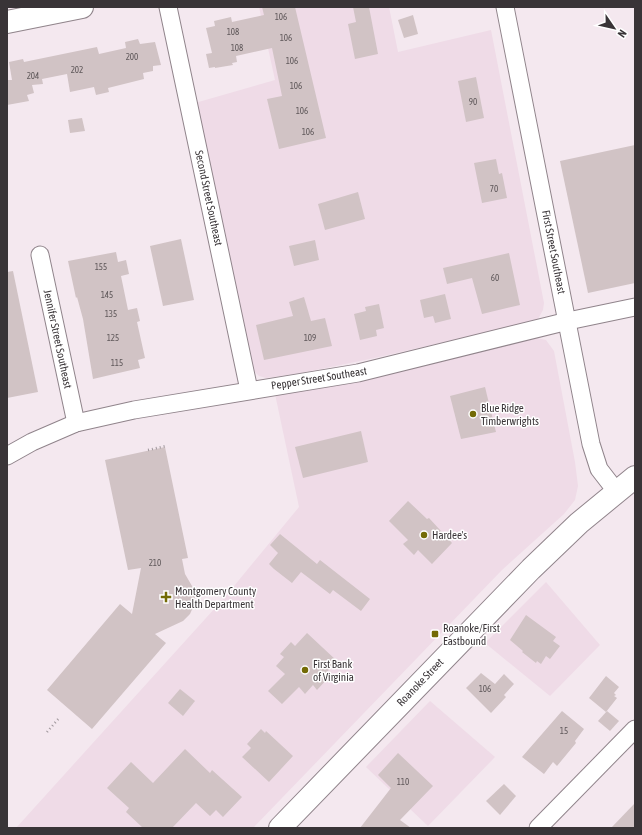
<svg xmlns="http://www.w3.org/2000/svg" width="642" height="835" viewBox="0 0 642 835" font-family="'Asap Condensed',sans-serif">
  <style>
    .built { fill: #efdbe7 }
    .building { fill: #d1c3c5 }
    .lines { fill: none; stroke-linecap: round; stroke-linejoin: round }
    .minor-casing { stroke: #90848b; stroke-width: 19 }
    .major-casing { stroke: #90848b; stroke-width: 24 }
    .path { stroke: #9e969b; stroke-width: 2.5; stroke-dasharray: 1 3; stroke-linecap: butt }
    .minor { stroke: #fff; stroke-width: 17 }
    .major { stroke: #fff; stroke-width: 22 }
    .poi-dot { fill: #736b05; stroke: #fff; stroke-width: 1.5 }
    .labels { text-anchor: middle; stroke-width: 3; stroke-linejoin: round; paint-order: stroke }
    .number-label { font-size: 9px; fill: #5f585a }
    .street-label { font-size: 11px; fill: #393437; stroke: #fff }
    .poi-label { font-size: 11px; fill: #393437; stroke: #fff; text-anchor: start }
  </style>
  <rect width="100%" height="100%" fill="#f4e8ef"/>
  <g class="built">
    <polygon points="259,7 389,7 398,52 491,30 544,303 543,310 538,319 532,322 370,359 301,373 266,378 259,376 252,369 195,103 275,80"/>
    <polygon points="532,337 546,340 554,351 575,462 578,486 575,500 564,514 502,570 253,828 16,828 225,597 299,507 275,394"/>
    <polygon points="546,582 600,645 550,696 485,643"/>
    <polygon points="430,701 495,757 428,826 366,767"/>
  </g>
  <g class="building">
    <polygon points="262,7 295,7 326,138 279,149 267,99 282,96 272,48 236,56 237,62 232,63 233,65 215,68 215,67 209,68 206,54 212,53 206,28 215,26 214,21 231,17 232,22 264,15"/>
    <polygon points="353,7 369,7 378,54 355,59 348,24 356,22"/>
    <polygon points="413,15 418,34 404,38 398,20"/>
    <polygon points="138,39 140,44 155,42 161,65 153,66 153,71 143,73 144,79 108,88 109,92 96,95 94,87 70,92 67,74 42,79 43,84 32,85 34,93 27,95 29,101 7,105 7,80 12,80 9,62 23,59 24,62 97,47 99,54 126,48 125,42"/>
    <polygon points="476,77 484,118 466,122 458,81"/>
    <polygon points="82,118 85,131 70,133 68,120"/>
    <polygon points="635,145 635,283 588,293 560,161"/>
    <polygon points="496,159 499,174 502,173 507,198 482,203 474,163"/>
    <polygon points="358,192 365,219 325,230 318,204"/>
    <polygon points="181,239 194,300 163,306 150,246"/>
    <polygon points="315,240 319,260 294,266 289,246"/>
    <polygon points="116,252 118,262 126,260 129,274 121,276 128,310 137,308 140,321 137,322 145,358 138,360 140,368 93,379 83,319 77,297 76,298 68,261"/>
    <polygon points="509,253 520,305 482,314 472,278 447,284 443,268"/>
    <polygon points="13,271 38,392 7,398 7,272"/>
    <polygon points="445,294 451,319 435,323 433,316 424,318 420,300"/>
    <polygon points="304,297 311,321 325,318 332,346 264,360 256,325 293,316 289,302"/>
    <polygon points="379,304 384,328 376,330 377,336 360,340 354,314 366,311 365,307"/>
    <polygon points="485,387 496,432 461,439 450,396"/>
    <polygon points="361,431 368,462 303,478 295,447"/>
    <polygon points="165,447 188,558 182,559 185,574 192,586 195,595 194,605 190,614 183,621 155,634 166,643 92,729 47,690 120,604 132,614 141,568 128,570 105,460"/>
    <polygon points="408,501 427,519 429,518 452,543 432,564 418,550 414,555 403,544 408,540 389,521"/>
    <polygon points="280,534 317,564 320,560 370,599 361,611 333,590 330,594 301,572 292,583 274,569 269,564 278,553 270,545"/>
    <polygon points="526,615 556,637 553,641 560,646 550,659 546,656 541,664 537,661 536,663 522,652 523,651 510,640"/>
    <polygon points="307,633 337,661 325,674 328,678 317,690 313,685 305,694 299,687 282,704 268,691 285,674 276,666 284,657 280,654 291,642 295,646"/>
    <polygon points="481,673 495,684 504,674 514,684 504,695 506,697 491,713 466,688"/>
    <polygon points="606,676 619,687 614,693 616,695 614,696 617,698 606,712 589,698"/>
    <polygon points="180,689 195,701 183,716 168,703"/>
    <polygon points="562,711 584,729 575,741 576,743 557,766 553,762 544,774 522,757"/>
    <polygon points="607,711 619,721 610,731 598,721"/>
    <polygon points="261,729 265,733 266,731 293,756 269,782 242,757 251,748 247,744"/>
    <polygon points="185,749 210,773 212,770 242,797 223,817 216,810 210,816 196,803 172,828 143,828 126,812 129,808 107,788 131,762 153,783"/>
    <polygon points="398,753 433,786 400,820 411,828 360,828 391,788 378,775"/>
    <polygon points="504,784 516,796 500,815 486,801"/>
    <polygon points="635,803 635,828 611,828"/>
  </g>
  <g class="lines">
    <g class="minor-casing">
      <g id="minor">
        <polyline points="168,7 249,390"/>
        <polyline points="505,7 591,444 599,469 616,491"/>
        <polyline points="40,255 76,423"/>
        <polyline points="7,456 32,442 76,423 134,410 358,373 568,321 635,307"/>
        <polyline points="538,828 635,729"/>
      </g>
    </g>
    <g class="major-casing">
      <g id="major">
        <polyline points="7,22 82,7"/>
        <polyline points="280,828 531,569 579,523 635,477"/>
      </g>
    </g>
    <g class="path">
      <polyline points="148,450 166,446"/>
      <polyline points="47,732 60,717"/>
    </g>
    <use href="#minor" class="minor"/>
    <use href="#major" class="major"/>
  </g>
  <g class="poi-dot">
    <circle cx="473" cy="414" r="4"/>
    <circle cx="424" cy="535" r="4"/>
    <path d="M164 591h4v4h4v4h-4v4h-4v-4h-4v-4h4z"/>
    <rect x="431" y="630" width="8" height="8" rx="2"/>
    <circle cx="305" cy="670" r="4"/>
  </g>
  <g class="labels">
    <g class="number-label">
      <text x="281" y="20">106</text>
      <text x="233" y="35">108</text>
      <text x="286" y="41">106</text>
      <text x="237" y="51">108</text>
      <text x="132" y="60">200</text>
      <text x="292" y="64">106</text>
      <text x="77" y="73">202</text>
      <text x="33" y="79">204</text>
      <text x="296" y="89">106</text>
      <text x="473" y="105">90</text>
      <text x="302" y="114">106</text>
      <text x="308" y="135">106</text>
      <text x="494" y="192">70</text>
      <text x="101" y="270">155</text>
      <text x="495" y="281">60</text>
      <text x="107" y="298">145</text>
      <text x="111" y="317">135</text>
      <text x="113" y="341">125</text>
      <text x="310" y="341">109</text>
      <text x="117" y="366">115</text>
      <text x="155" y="566">210</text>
      <text x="485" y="692">106</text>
      <text x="564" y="734">15</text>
      <text x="403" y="785">110</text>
    </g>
    <g class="street-label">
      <text transform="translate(209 198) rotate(78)" y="4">Second Street Southeast</text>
      <text transform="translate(554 252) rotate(79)" y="4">First Street Southeast</text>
      <text transform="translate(58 339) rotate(78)" y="4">Jennifer Street Southeast</text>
      <text transform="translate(319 378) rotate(-9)" y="4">Pepper Street Southeast</text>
      <text transform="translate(420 682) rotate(-46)" y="4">Roanoke Street</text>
    </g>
    <g class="poi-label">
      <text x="481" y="412">Blue Ridge<tspan x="481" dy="13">Timberwrights</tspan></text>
      <text x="432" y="539">Hardee's</text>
      <text x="175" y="595">Montgomery County<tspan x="175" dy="13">Health Department</tspan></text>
      <text x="443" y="632">Roanoke/First<tspan x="443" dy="13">Eastbound</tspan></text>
      <text x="313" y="668">First Bank<tspan x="313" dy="13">of Virginia</tspan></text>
    </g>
  </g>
  <rect width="642" height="835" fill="none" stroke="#393437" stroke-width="16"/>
  <g transform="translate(614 28) rotate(124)" stroke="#ffffff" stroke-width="3" paint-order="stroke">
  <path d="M0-3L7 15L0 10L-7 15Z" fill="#393437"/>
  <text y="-6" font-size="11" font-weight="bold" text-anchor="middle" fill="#393437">N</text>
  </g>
</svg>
